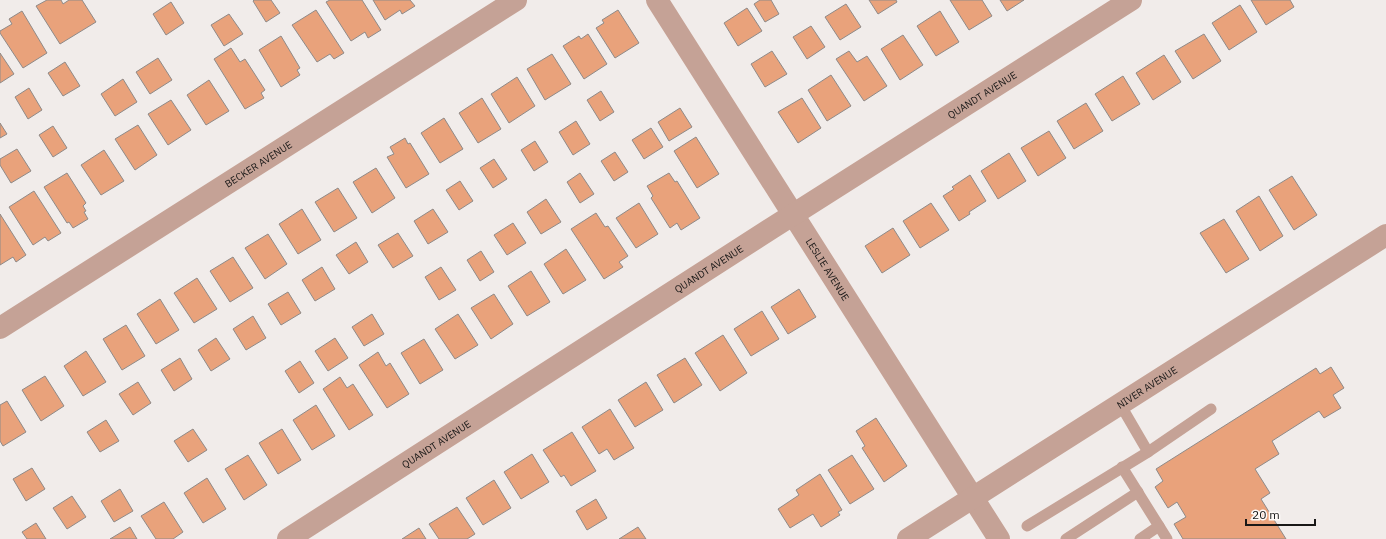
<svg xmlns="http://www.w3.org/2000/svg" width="1386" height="539" viewBox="0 0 1386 539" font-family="'IBM Plex Sans',sans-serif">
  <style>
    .building { fill: #e9a27b; stroke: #8f8a88 }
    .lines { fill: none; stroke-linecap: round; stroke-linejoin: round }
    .lane { stroke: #c5a296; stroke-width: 11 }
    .street { stroke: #c5a296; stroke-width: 22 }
    .labels { text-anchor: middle; stroke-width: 3.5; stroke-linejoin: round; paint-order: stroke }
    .street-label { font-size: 10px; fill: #191817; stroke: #fffaf7 }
  </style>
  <rect width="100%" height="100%" fill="#f1ecea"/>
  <g class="building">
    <polygon points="47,0 61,0 63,4 69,0 82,0 96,22 60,44 36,6"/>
    <polygon points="254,0 271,0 280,13 266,22 253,1"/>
    <polygon points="330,0 362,0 381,30 368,38 365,32 351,41 326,2"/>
    <polygon points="373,0 410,0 415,6 402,14 400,10 385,20"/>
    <polygon points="760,0 771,0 779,14 765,22 754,4"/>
    <polygon points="869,0 896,0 897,2 878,14"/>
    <polygon points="950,0 982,0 992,16 969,30"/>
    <polygon points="1000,0 1024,0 1007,11"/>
    <polygon points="1251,0 1290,0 1294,7 1266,25"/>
    <polygon points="171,2 184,23 166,35 153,14"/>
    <polygon points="846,4 861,27 840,40 825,17"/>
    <polygon points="1240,5 1257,32 1229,50 1212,23"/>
    <polygon points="747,8 762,31 738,46 724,23"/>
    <polygon points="316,10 344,53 334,59 330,54 317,62 292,25"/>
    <polygon points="618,10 639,43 615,58 596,28 604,23 602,20"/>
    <polygon points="22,11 47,53 23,68 0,33 0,31 12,24 9,19"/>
    <polygon points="940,11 959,42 936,56 917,26"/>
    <polygon points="229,14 243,34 224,46 211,25"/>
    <polygon points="811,26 825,47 807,59 793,37"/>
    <polygon points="588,34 607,64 584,79 563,46 579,36 581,39"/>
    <polygon points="1204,34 1221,61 1193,79 1175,51"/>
    <polygon points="903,35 923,65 900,80 881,49"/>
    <polygon points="281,36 300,68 297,70 300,75 281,87 259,50"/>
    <polygon points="231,48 240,62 245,59 265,90 261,93 264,98 245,109 214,59"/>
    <polygon points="772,51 787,74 765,87 751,64"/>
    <polygon points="849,51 857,62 867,56 887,86 864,101 836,59"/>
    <polygon points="0,53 14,74 0,83"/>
    <polygon points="552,54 571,84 545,100 527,69"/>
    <polygon points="1164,55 1181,82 1153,100 1136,73"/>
    <polygon points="158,58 172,80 150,94 136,72"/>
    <polygon points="65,62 80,86 63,96 48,73"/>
    <polygon points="831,75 851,106 827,121 808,90"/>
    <polygon points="1123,76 1140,104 1112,121 1095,94"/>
    <polygon points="517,77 535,106 509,123 491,94"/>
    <polygon points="123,79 137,102 115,116 101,94"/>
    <polygon points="209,80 229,111 206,125 187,95"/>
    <polygon points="29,88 42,110 28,119 15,97"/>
    <polygon points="601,91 614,112 600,121 587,100"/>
    <polygon points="482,98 501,129 478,143 459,113"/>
    <polygon points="802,98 821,128 798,143 778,112"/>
    <polygon points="171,100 191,130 168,145 148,114"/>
    <polygon points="1086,103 1103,131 1074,149 1057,121"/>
    <polygon points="680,108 692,127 669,141 658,122"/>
    <polygon points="444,118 463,149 440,163 421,133"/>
    <polygon points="576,121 590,144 573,155 559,132"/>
    <polygon points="0,123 7,134 0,138"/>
    <polygon points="138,125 157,155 135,170 115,139"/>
    <polygon points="53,126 67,148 53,157 39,135"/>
    <polygon points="651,128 663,147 644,159 632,140"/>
    <polygon points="1049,131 1066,158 1038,176 1021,148"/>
    <polygon points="696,137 719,174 697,188 674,151"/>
    <polygon points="405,138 408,144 410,143 429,174 406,188 387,157 394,154 390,147"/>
    <polygon points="535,141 548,162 534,171 521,150"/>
    <polygon points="17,149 31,171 11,183 0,165 0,159"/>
    <polygon points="104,150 124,181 101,195 81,165"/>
    <polygon points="615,152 628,172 614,181 601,161"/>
    <polygon points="1009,153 1026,181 998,199 981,171"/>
    <polygon points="494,159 507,179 493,188 480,168"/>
    <polygon points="376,168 395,198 372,213 353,182"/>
    <polygon points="67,173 86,203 83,206 86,211 84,212 88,219 73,228 69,222 67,223 44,187"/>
    <polygon points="580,173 594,194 580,203 567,182"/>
    <polygon points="669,173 675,182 677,181 700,218 681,230 677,223 670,228 651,198 653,196 647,186"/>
    <polygon points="970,175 986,201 969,212 970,214 959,221 943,196 954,189 952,187"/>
    <polygon points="1292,176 1317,215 1294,230 1269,190"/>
    <polygon points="460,181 473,201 459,210 446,190"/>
    <polygon points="338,188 357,218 334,232 315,202"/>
    <polygon points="34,191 61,233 48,241 45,237 33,245 9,207"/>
    <polygon points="1259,196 1283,236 1260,251 1236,211"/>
    <polygon points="546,199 561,222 541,234 527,212"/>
    <polygon points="639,203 658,234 636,248 616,218"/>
    <polygon points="931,203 949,230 920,248 903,221"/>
    <polygon points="302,209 321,240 298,254 279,224"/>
    <polygon points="433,209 448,232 428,244 414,221"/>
    <polygon points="596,213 605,227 608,226 628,256 619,262 623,267 604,279 571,229"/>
    <polygon points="0,214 26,255 16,262 13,257 0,265"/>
    <polygon points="1224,219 1249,259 1226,273 1200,233"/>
    <polygon points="513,223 526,243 507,255 494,235"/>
    <polygon points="893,228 910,255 882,273 865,246"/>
    <polygon points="398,233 413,256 393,268 378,245"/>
    <polygon points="268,234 287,264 265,279 245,248"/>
    <polygon points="356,242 368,262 349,274 336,255"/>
    <polygon points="566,249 586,280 563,294 544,264"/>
    <polygon points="481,251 494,272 480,281 467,260"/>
    <polygon points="233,257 253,288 230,302 210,271"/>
    <polygon points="322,267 335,289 315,301 302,280"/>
    <polygon points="441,267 456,290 439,300 425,277"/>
    <polygon points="531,271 550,302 527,316 508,286"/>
    <polygon points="197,278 217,309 194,323 174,293"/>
    <polygon points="799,289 816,317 788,334 771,307"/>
    <polygon points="288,292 301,313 281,325 268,304"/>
    <polygon points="494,294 513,324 491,339 471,308"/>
    <polygon points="160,299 179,330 156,344 137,314"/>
    <polygon points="762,311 779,339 751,356 734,329"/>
    <polygon points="372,314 384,334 364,346 352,327"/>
    <polygon points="458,314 478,345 455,359 435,329"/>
    <polygon points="253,316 266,338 246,350 233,329"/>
    <polygon points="126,325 145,356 122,370 103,339"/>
    <polygon points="723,335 747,373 720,391 695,353"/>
    <polygon points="216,338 230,359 211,371 198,350"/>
    <polygon points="335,338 348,358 328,371 315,351"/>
    <polygon points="424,339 443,370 420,384 401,353"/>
    <polygon points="86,351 106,382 83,396 64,366"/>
    <polygon points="378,352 386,366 390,363 409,394 387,408 359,365"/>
    <polygon points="180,358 192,379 174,391 161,370"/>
    <polygon points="685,358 702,385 674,403 657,375"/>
    <polygon points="300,361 314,383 299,393 285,371"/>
    <polygon points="1331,367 1344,388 1333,395 1341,408 1324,418 1319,411 1272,441 1279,454 1255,469 1270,493 1261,499 1286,539 1183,539 1174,524 1186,517 1177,502 1168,508 1155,487 1163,481 1156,469 1316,368 1320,374"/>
    <polygon points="45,376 64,406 41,421 22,390"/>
    <polygon points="340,377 347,388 353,384 373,415 349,430 323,389"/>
    <polygon points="138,382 151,403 133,415 119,394"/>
    <polygon points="646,382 663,410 635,427 618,400"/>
    <polygon points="7,401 26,432 3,446 0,441 0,405"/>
    <polygon points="316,405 335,436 312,450 293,420"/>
    <polygon points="610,409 634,448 614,460 607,449 599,454 582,427"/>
    <polygon points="876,418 907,466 884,482 862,448 865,446 856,431"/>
    <polygon points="106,420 119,441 100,452 87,432"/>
    <polygon points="193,429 207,450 188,462 174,441"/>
    <polygon points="282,429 301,460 278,474 259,443"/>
    <polygon points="572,432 596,471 571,486 564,475 561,477 543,450"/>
    <polygon points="532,454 549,482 521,499 504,472"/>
    <polygon points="248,455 267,485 244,500 225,469"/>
    <polygon points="852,455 874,489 850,504 828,470"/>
    <polygon points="32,468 45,489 26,501 13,479"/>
    <polygon points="820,474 842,510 838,512 840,515 821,527 813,514 790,528 778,509 799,495 796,490"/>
    <polygon points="207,478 226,509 203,523 184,493"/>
    <polygon points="494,480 511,508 483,525 466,498"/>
    <polygon points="120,489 133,511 114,522 101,501"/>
    <polygon points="72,496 86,517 67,529 53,508"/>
    <polygon points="596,499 607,518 587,530 576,511"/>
    <polygon points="164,502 183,532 173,539 156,539 141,516"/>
    <polygon points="457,507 475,534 467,539 439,539 429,524"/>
    <polygon points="36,523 46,539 27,539 22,532"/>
    <polygon points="130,527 137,539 110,539"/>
    <polygon points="638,527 646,539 619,539"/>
    <polygon points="419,528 426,539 402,539"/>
  </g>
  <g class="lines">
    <g class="lane">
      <polyline points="1120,404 1148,452"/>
      <polyline points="1122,467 1167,539"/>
      <polyline points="1027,526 1148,452 1211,409"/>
      <polyline points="1066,539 1138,492"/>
      <polyline points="1140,539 1159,526"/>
    </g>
    <g class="street">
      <path id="s1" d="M657,0l342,539"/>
      <path id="s2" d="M0,328l516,-328"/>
      <path id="s3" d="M288,539l484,-311 359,-228"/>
      <path id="s4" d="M908,539l478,-304"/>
    </g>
  </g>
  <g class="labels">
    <g class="street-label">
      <text dy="4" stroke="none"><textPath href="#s3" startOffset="824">QUANDT AVENUE</textPath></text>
      <text dy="4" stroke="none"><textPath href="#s2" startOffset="306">BECKER AVENUE</textPath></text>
      <text dy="4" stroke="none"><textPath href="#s3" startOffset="500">QUANDT AVENUE</textPath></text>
      <text dy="4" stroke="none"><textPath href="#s1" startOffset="319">LESLIE AVENUE</textPath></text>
      <text dy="4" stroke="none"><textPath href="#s4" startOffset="283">NIVER AVENUE</textPath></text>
      <text dy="4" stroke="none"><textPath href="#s3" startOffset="176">QUANDT AVENUE</textPath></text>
    </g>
  </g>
  <path d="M1246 519v6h69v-6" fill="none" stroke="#191817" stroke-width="2"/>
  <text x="1252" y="519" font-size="12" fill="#191817" stroke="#fffaf7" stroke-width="3" paint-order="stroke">20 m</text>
</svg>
